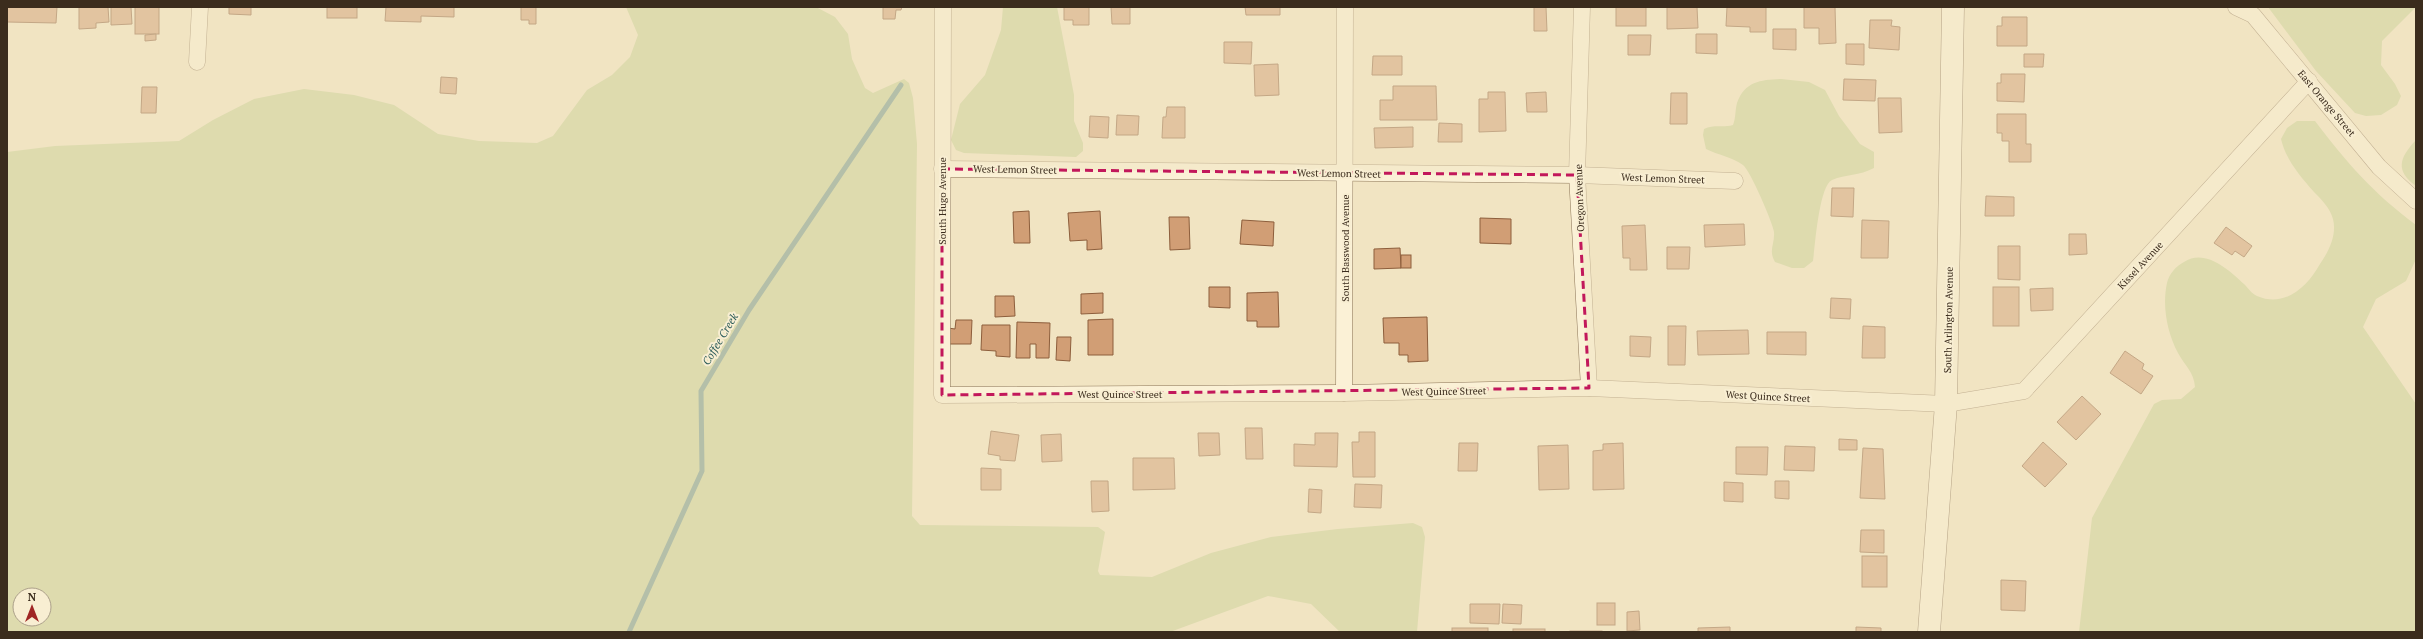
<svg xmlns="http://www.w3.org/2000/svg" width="2423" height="639" viewBox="0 0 2423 639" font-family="'PT Serif',serif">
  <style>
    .green { fill: #c7d095; fill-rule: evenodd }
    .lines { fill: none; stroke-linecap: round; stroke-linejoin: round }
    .stream { stroke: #6b9289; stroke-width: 5 }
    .building { fill: #d19e75; stroke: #8d5e3c }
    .minor-casing { stroke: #8c7558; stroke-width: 17 }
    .secondary-casing { stroke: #6e553b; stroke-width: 23 }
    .minor { stroke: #fbf1d6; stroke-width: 16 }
    .secondary { stroke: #fbf1d6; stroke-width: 22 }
    .marked { fill: none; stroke: #c2185b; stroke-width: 3; stroke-dasharray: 8 5; stroke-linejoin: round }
    .labels { text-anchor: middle; stroke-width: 4; stroke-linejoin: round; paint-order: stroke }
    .street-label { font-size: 10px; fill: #3b2c1d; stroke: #f8eed2 }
    .water-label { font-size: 11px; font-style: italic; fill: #2b5b59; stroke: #f8eed2 }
  </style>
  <rect width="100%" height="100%" fill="#f1e4c2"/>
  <g class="green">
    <path d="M626,7h190l19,10 13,17 4,25 13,29 8,5 31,-14 5,4 4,15 4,46 -5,372 8,9 178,2 7,5 -7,39 2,4 52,2 59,-24 60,-16 67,-8 75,-6 9,4 3,10 -8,95h-77l-29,-28 -43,-8 -98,36h-1163v-480l48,-6 124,-5 34,-21 41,-21 50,-10 50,6 40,10 44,29 41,7 58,2 16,-7 34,-46 25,-15 18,-18 8,-22zM20,595h24v24h-24z"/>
    <polygon points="1003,7 1057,7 1074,95 1074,121 1083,143 1083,151 1076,157 964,153 956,150 951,140 960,104 985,75 1001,30"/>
    <polygon points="2268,7 2416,7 2382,41 2381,65 2395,84 2401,96 2397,105 2381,115 2366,116 2355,113 2316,71"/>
    <path d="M1781,79l28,3 16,8 14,26 21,28 14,8v16c-15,8 -28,6 -42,12 -13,6 -17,66 -19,81l-9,7h-12l-17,-6c-7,-12 0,-18 -1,-30 -1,-9 -24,-62 -31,-67 -11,-8 -25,-10 -37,-16l-3,-14 1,-6c10,-5 19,-1 29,-4 3,-7 2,-15 4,-22 8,-22 24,-23 44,-24z"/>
    <path d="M2297,121h18c32,42 58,72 101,104v34l-10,22 -30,18 -13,28 53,77v228h-337l13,-114 62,-114 8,-4 19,-1 14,-12c-1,-15 -10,-21 -17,-34 -11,-21 -16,-47 -11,-70 2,-9 9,-17 17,-21 21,-14 45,8 60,22 4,4 8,10 13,12 28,12 50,-9 63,-32 9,-13 17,-29 13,-45 -3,-11 -11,-19 -19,-27 -14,-16 -28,-32 -33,-53l6,-11z"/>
    <path d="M2416,140v46c-21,-15 -17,-28 0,-46z"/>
  </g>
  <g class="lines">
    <polyline class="stream" points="629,632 702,471 701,391 749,310 901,85"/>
  </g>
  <g class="building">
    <polygon points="7,7 57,7 56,23 7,22"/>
    <polygon points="79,7 108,7 109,22 96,23 96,28 79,29"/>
    <polygon points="111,7 131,7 132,24 111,25"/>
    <rect x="135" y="7" width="24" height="27"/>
    <polygon points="229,7 251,7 251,15 229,14"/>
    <rect x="327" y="7" width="30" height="11"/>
    <polygon points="386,7 454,7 454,17 421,16 421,22 385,21"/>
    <polygon points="521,7 536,7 536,24 529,24 529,20 521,20"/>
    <polygon points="883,7 902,7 901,10 896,10 895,19 883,19"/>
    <polygon points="1064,7 1089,7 1089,25 1073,25 1073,20 1064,20"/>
    <polygon points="1111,7 1130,7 1130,24 1112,24"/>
    <polygon points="1245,7 1280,7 1280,15 1246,15"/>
    <polygon points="1534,7 1546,7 1547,31 1534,31"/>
    <rect x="1616" y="7" width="30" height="19"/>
    <polygon points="1667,7 1697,7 1698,28 1667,29"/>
    <polygon points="1727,7 1766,7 1766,32 1750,32 1750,27 1726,26"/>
    <polygon points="1804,7 1835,7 1836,43 1819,44 1819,28 1804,28"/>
    <polygon points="2002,17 2027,17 2027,46 1997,46 1997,26 2002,26"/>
    <polygon points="1870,20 1892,20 1891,26 1900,27 1899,50 1869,48"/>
    <polygon points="1773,29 1796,29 1796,50 1773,49"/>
    <polygon points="156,34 156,40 145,41 145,35"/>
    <polygon points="1696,34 1717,34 1717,54 1696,53"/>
    <polygon points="1628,35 1651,35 1650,55 1628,55"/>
    <polygon points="1224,42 1252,42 1251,64 1224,63"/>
    <polygon points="1846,44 1864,44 1864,65 1846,64"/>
    <polygon points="2024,54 2044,54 2043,67 2024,67"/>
    <polygon points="1373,56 1402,56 1402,75 1372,75"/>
    <polygon points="1278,64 1279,95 1255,96 1254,65"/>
    <polygon points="2001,74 2025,74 2024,102 1997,101 1997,83 2001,83"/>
    <polygon points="441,77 457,78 456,94 440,93"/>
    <polygon points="1844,79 1876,80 1875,101 1843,100"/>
    <polygon points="1393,86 1436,86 1437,120 1380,120 1380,100 1393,100"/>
    <polygon points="142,87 157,87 156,113 141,113"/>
    <polygon points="1488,92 1505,92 1506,131 1479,132 1479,99 1488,99"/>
    <polygon points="1546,92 1547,112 1527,112 1526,93"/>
    <polygon points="1671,93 1687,93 1687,124 1670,124"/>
    <polygon points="1878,98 1901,98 1902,132 1879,133"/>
    <polygon points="1167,107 1185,107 1185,138 1162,138 1163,117 1166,117"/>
    <polygon points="1997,114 2026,114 2026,144 2031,144 2031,162 2009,162 2009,141 2002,141 2002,133 1997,133"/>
    <polygon points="1117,115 1139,116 1138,135 1116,135"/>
    <polygon points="1090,116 1109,117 1108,138 1089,137"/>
    <polygon points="1439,123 1462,124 1462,142 1438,142"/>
    <polygon points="1413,127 1413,147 1375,148 1374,128"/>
    <polygon points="1832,188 1854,188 1853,217 1831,216"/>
    <polygon points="1986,196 2014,197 2014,216 1985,216"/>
    <polygon points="1029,211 1030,243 1014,243 1013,212"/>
    <polygon points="1100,211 1102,249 1087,250 1087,240 1070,241 1068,213"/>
    <polygon points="1169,217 1189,217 1190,249 1170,250"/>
    <polygon points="1480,218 1511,219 1511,244 1480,243"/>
    <polygon points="1242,220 1274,222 1273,246 1240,244"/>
    <polygon points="1862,220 1889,221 1888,258 1861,258"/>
    <polygon points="1744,224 1745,245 1705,247 1704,225"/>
    <polygon points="1645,225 1647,270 1630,270 1630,258 1623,258 1622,226"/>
    <polygon points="2226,227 2252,246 2244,257 2235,251 2232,255 2214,243"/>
    <polygon points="2069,234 2086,234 2087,254 2069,255"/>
    <polygon points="1998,246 2020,246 2020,280 1998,279"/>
    <polygon points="1667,247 1690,247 1689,269 1667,269"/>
    <polygon points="1400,248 1401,268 1374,269 1374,249"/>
    <rect x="1401" y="255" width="10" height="13"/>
    <polygon points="1209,287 1230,287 1230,308 1209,307"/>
    <rect x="1993" y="287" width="26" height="39"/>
    <polygon points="2053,288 2053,310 2031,311 2030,289"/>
    <polygon points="1278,292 1279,327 1257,327 1257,321 1247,321 1247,293"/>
    <polygon points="1103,293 1103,313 1081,314 1081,294"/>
    <polygon points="995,296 1014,296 1015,316 995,317"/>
    <polygon points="1831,298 1851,299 1850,319 1830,318"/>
    <polygon points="1427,317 1428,361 1408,362 1408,355 1399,355 1399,343 1384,343 1383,318"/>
    <polygon points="1113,319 1113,355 1088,355 1088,320"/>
    <polygon points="956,320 972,320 971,344 947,344 948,328 955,329"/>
    <polygon points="1017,322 1050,323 1049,358 1036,358 1036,344 1030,344 1030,358 1016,358"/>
    <polygon points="982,325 1010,325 1010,357 996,356 996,351 981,350"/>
    <polygon points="1668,326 1686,326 1685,365 1668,365"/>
    <polygon points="1863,326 1885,327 1885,358 1862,358"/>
    <polygon points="1748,330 1749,354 1698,355 1697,331"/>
    <polygon points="1767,332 1806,332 1806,355 1767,354"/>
    <polygon points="1630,336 1651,337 1650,357 1630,356"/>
    <polygon points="1057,337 1071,337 1070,361 1056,360"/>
    <polygon points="2125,351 2144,364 2142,369 2153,376 2141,394 2110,373"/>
    <polygon points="2082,396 2101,414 2076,440 2057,422"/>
    <polygon points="1245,428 1262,428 1263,459 1246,459"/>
    <polygon points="991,431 1019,435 1015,461 1000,460 1000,456 988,454"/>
    <polygon points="1359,432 1375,432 1375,477 1353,477 1352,442 1359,442"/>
    <polygon points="1198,433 1219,433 1220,455 1199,456"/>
    <polygon points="1315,433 1338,433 1337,467 1294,466 1294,444 1315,445"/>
    <polygon points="1061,434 1062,461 1042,462 1041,435"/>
    <polygon points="1839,439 1857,440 1857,450 1839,450"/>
    <polygon points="2043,442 2067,464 2045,487 2022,466"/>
    <polygon points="1459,443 1478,443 1477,471 1458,471"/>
    <polygon points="1623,443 1624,489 1593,490 1593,451 1603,450 1603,444"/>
    <polygon points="1568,445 1569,489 1539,490 1538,446"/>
    <polygon points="1785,446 1815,447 1814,471 1784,470"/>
    <polygon points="1736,447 1768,447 1767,475 1736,474"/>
    <polygon points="1863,448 1883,449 1885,499 1860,498"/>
    <polygon points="1133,458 1174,458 1175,489 1133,490"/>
    <polygon points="981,468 1001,469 1001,490 981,490"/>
    <polygon points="1091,481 1108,481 1109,511 1092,512"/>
    <polygon points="1775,481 1789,481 1789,499 1775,498"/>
    <polygon points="1724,482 1743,483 1743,502 1724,501"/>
    <polygon points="1355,484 1382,485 1381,508 1354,507"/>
    <polygon points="1309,489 1322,490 1321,513 1308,512"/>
    <polygon points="1861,530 1884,530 1884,553 1860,552"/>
    <rect x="1862" y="556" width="25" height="31"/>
    <polygon points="2001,580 2026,581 2025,611 2001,610"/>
    <rect x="1597" y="603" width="18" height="22"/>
    <polygon points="1470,604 1500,604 1499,624 1470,623"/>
    <polygon points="1503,604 1522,605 1521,624 1502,623"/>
    <polygon points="1639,611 1640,630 1627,631 1627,612"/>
    <polygon points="1730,627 1730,632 1698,632 1698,628"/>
    <polygon points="1856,627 1881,628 1881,632 1856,632"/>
    <rect x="1452" y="628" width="36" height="4"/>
    <rect x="1513" y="629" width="32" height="3"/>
    <rect x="1570" y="631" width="32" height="1"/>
  </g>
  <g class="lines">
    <g class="minor-casing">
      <g id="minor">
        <polyline points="943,7 942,395 1344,393 1589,388 1946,404 2024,391 2309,81"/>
        <polyline points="1582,7 1577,175 1589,388"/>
        <polyline points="2236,7 2253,15 2379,167 2416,201"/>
        <polyline points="197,62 200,7"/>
        <polyline points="942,169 1577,175 1735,181"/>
        <polyline points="1344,393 1345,7"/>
      </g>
    </g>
    <g class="secondary-casing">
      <polyline id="secondary" points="1929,632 1946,404 1953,7"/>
    </g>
    <use href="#minor" class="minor"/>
    <use href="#secondary" class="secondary"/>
  </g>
  <path d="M0 0H2423V639H0ZM942,169l635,6 12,213 -647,7z" fill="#f1e4c2" fill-opacity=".55" fill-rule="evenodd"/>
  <path class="marked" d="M942,169l635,6 12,213 -647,7z"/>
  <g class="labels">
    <g class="street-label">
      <text transform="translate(2327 103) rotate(50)" y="4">East Orange Street</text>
      <text transform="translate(1015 169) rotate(1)" y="4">West Lemon Street</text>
      <text transform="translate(1339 173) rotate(1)" y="4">West Lemon Street</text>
      <text transform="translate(1663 178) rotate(2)" y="4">West Lemon Street</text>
      <text transform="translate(1579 198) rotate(-92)" y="4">Oregon Avenue</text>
      <text transform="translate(942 201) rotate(-90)" y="4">South Hugo Avenue</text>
      <text transform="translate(1345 248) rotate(-90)" y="4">South Basswood Avenue</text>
      <text transform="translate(2140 265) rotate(-47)" y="4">Kissel Avenue</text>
      <text transform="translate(1948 320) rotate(-89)" y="4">South Arlington Avenue</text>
      <text transform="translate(1444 391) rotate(-1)" y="4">West Quince Street</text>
      <text x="1120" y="398">West Quince Street</text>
      <text transform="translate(1768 396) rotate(3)" y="4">West Quince Street</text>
    </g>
    <g class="water-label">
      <text transform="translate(720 339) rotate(-59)" y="4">Coffee Creek</text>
    </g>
  </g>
  <rect width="2423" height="639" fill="none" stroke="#3b2c1d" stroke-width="16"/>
  <g transform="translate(32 607)"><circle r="19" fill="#f8eed2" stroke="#aca08a"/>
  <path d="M0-3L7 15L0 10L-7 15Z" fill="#9f2624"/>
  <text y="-6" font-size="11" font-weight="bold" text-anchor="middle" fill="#3b2c1d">N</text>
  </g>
</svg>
